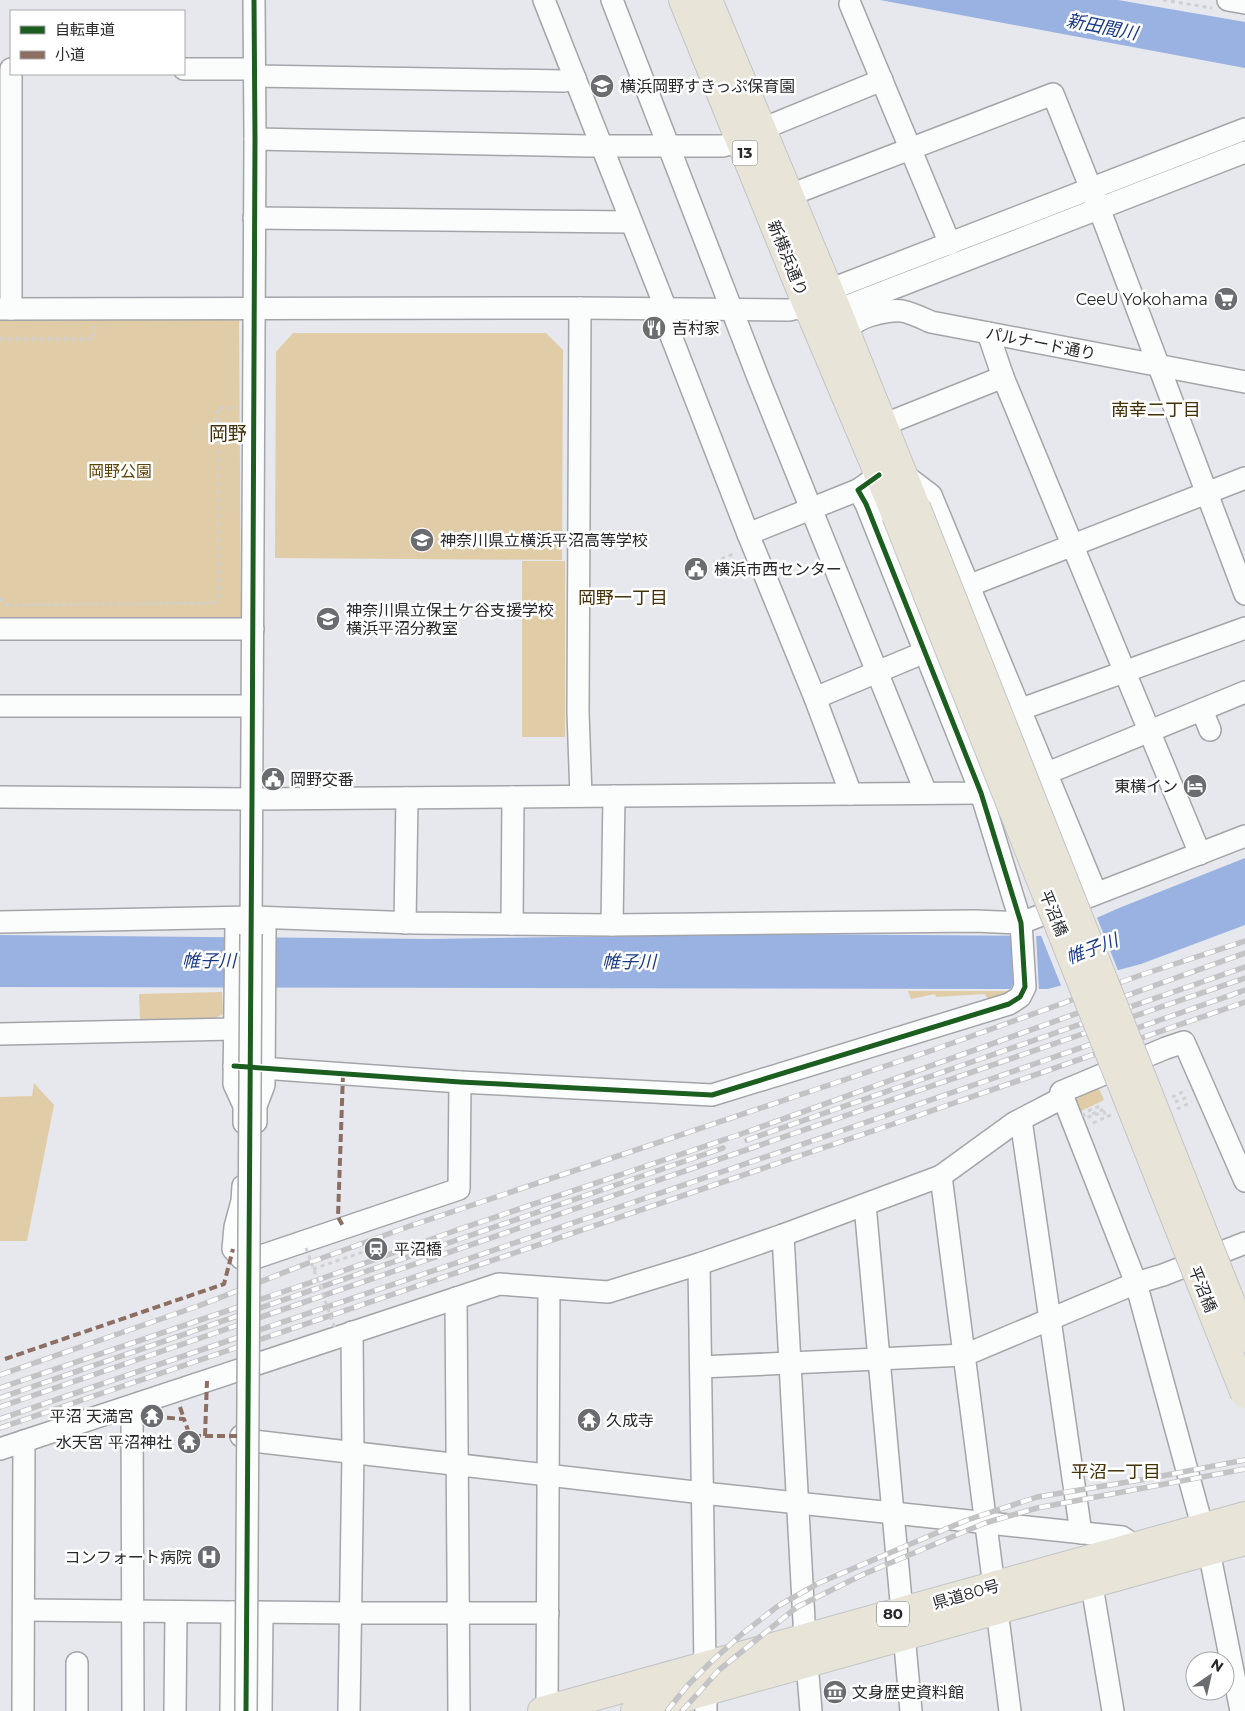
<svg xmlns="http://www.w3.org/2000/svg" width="1245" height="1711" viewBox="0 0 1245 1711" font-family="Montserrat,'Noto Sans JP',sans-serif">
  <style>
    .green { fill: #e0cca7 }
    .water { fill: #9ab2e2 }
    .pier { fill: #e6e8ed }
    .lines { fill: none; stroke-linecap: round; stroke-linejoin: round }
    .minor-casing { stroke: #a3a5a9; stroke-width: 24 }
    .major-casing { stroke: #c3c4c6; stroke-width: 30 }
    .path { stroke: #d0d0d2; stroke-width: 3; stroke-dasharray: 4 4; stroke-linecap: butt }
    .minor { stroke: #fbfcfc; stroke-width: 21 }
    .major { stroke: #e8e4d8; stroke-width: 28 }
    .rail-casing { stroke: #c3c3c5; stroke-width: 5.5 }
    .rail { stroke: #fff; stroke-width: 4; stroke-dasharray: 11; stroke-linecap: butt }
    .minor-bridge-casing { stroke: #a3a5a9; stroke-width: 24; stroke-linecap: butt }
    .major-bridge-casing { stroke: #c3c4c6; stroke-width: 30; stroke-linecap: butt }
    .path-bridge { stroke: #d0d0d2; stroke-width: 3; stroke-dasharray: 4 4; stroke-linecap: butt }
    .minor-bridge { stroke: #fbfcfc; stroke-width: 21 }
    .major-bridge { stroke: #e8e4d8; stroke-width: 28 }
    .quiet { stroke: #8d6e63; stroke-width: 4; stroke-dasharray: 8 4; stroke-linecap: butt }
    .cycleway-casing { stroke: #fff; stroke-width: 8 }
    .cycleway { stroke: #1b5e20; stroke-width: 5 }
    .labels { text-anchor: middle; stroke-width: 5; stroke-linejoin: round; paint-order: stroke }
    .shield { fill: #fff; stroke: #68696b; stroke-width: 1 }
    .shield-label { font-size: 15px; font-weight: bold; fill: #27292c }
    .poi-label { font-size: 16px; fill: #27292c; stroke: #fff; text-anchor: start }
    .street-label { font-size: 16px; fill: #27292c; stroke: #fff }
    .park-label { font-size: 16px; fill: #5d4304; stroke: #fff }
    .water-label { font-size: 18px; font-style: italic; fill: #1a3a87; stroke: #fff }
    .neighbourhood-label { font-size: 18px; fill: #433108; stroke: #fff }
    .quarter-label { font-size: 19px; fill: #433108; stroke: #fff }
  </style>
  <rect width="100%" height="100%" fill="#e6e8ed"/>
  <g class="green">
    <polygon points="0,317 239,317 241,624 0,624"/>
    <polygon points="293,333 546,333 563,350 562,560 275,558 276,352"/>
    <rect x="522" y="561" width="43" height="176"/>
    <polygon points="908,991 1008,991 1007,994 989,1001 985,994 936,997 935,994 911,999"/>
    <polygon points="222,992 223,1014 214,1019 140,1019 139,994"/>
    <polygon points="1096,1082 1104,1100 1075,1114 1068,1095"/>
    <polygon points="34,1083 54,1105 27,1241 0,1241 0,1097 32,1096"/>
  </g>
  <g class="water">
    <polygon points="880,0 1118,0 1245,22 1245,68"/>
    <polygon points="1245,858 1245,925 1141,964 1048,989 0,987 0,935 430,939 773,934 1056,936 1119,908"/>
  </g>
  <g class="pier">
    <polygon points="1096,915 1119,973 1062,988 1040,933 1055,933"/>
    <polygon points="1010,933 1036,933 1039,992 1009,992 1013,984 1012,939"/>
  </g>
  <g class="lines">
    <g class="minor-casing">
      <g id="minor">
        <polyline points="544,0 666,309 666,323 748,534 815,698 851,794"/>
        <polyline points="612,0 759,380 926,793"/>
        <polyline points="1228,0 1245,3"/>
        <polyline points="850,4 950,244"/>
        <polyline points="11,69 11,309"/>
        <polyline points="184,69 254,69"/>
        <polyline points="254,76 564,81 575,78"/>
        <polyline points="762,129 882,80"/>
        <polyline points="255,139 587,146 723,146 740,141"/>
        <polyline points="790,195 1053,94 1105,224 1245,594"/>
        <polyline points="254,218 631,222"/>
        <polyline points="816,300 829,290 1245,129"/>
        <polyline points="580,308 578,712 581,796"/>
        <polyline points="0,309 580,308 789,310 808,306 837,310 1245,152"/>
        <polyline points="988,333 1003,377 1200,854"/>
        <path d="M847,334c1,-16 41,-25 55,-23 10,2 20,7 29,11l314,60"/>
        <polyline points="883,425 1003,377"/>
        <polyline points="902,473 931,495 1096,893"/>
        <polyline points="748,534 858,490"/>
        <polyline points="968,586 1245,478"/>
        <polyline points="0,629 253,629"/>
        <polyline points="815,698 925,652"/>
        <polyline points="0,706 252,706"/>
        <polyline points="1019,710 1245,628"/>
        <polyline points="1202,710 1210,730"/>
        <polyline points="0,797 252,799 981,793 1045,774 1245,692"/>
        <polyline points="251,917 265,930 264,1085 256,1106 256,1122"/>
        <polyline points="0,922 251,917 415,923 612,925 975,921 1021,923 1245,836"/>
        <polyline points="405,923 407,798"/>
        <polyline points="512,924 513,797"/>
        <polyline points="612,925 614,796"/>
        <polyline points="251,932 255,139 254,0"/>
        <polyline points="0,1034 234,1029"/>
        <polyline points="234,1066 460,1082 712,1095 1009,1004 1020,997 1025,987 1021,923 981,793 866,504 858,490 879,475"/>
        <polyline points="1021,1120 1081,1533"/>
        <polyline points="244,1123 244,1106 234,1084 236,926 251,917"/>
        <polyline points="941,1176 1010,1711"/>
        <polyline points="243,1186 242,1201 235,1227 233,1249 241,1258 255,1258 459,1189 460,1082"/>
        <polyline points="865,1205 911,1711"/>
        <polyline points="783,1235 805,1639 811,1711"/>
        <polyline points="699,1264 705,1666"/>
        <polyline points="456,1298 459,1711"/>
        <polyline points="701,1367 965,1355 1136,1283 1163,1275 1245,1243"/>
        <polyline points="132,1406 133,1711"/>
        <polyline points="241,1436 253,1441 703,1493 1122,1537 1136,1546"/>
        <polyline points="0,1449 499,1284 608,1292 699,1264 783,1235 941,1176 1014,1123 1062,1098"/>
        <polyline points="1089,1568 1113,1711"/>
        <polyline points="24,1610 350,1613 548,1613"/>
        <polyline points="706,1692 706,1711"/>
        <polyline points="547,1710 549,1288"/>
        <polyline points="23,1711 24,1441"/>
        <polyline points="77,1711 77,1663"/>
        <polyline points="175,1711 176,1612"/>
        <polyline points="231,1711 232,1612"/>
        <polyline points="261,1711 262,1613"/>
        <polyline points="349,1711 353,1453 352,1332"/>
        <polyline points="1241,1711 1209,1551 1136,1283 1061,1092 1166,1048 1184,1042 1245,1181"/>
      </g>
    </g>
    <g class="major-casing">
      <g id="major">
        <polyline points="683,0 798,283 896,515"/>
        <polyline points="708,0 837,310 916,507"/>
        <polyline points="542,1711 1245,1516"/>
        <polyline points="635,1711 1245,1541"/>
      </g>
    </g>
    <g class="path">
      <polyline points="1163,0 1212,8"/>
      <polyline points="0,339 94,339 94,326"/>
      <polyline points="714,562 736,553"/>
      <polyline points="0,598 6,605 215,603 219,595 218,408 235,408 235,406"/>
      <polyline points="1172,1097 1187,1090"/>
      <polyline points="1175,1102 1190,1096"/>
      <polyline points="1177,1109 1192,1102"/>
      <polyline points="1088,1111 1100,1106 1102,1110 1089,1115"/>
      <polyline points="1093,1123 1106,1117"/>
      <polyline points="313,1269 363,1252"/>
    </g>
    <use href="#minor" class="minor"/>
    <use href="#major" class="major"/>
    <g class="rail-casing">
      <g id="rail">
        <polyline points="747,1140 1245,967"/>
        <polyline points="0,1375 201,1305 303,1265 410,1226 936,1049 1141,975 1245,941"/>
        <polyline points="0,1388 312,1282 457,1230 741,1134 1245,953"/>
        <polyline points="0,1398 723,1148"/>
        <polyline points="0,1407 1245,978"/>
        <path d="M0,1419c415,-143 831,-282 1245,-429"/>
        <polyline points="0,1428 905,1120 1245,1002"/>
        <polyline points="667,1711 687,1686 712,1661 742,1634 778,1606 819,1583 967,1520 1037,1497 1146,1479 1245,1460"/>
        <polyline points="682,1711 719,1670 797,1607 864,1574 985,1523 1037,1508 1245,1469"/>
      </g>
    </g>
    <use href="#rail" class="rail"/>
    <g class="minor-bridge-casing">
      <polyline id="minor-bridge" points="246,1711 251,934"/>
    </g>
    <g class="major-bridge-casing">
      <g id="major-bridge">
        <polyline points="916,507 1245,1338"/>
        <polyline points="896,515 1245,1394"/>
      </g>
    </g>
    <g class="path-bridge">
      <polyline points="1083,1113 1085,1118 1104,1112 1106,1117 1111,1115"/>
      <polyline points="306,1248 335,1328"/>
    </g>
    <use href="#minor-bridge" class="minor-bridge"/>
    <use href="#major-bridge" class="major-bridge"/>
    <g class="quiet">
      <polyline points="343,1074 338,1217 344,1228"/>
      <polyline points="5,1359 224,1284 233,1249"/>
      <polyline points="180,1407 184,1419"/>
      <polyline points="155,1417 184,1419 190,1436"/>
      <polyline points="181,1436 241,1436"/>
      <polyline points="205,1436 207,1381"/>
    </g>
    <g class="cycleway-casing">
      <g id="cycleway">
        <polyline points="234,1066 460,1082 712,1095 1009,1004 1020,997 1025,987 1021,923 981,793 866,504 858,490 879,475"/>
        <polyline points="246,1711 252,799 255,139 254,0"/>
      </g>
    </g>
    <use href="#cycleway" class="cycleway"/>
  </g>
  <defs>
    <g id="school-disc" transform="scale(1.25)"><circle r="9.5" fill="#6a6c70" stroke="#fff"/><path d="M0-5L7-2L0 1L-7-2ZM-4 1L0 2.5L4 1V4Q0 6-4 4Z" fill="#fff"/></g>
    <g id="supermarket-disc" transform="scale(1.25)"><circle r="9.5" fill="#6a6c70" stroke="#fff"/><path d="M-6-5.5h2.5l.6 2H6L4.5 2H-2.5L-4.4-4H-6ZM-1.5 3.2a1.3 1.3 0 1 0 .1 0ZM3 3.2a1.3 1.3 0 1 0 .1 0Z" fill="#fff"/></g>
    <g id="restaurant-disc" transform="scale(1.25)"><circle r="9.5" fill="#6a6c70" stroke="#fff"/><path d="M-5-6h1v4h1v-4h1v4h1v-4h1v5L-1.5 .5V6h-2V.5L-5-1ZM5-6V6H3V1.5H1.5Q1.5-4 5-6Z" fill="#fff"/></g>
    <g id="civic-disc" transform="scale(1.25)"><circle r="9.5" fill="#6a6c70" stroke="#fff"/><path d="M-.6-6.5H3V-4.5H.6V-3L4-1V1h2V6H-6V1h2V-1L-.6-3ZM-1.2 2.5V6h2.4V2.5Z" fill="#fff"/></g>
    <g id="hotel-disc" transform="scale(1.25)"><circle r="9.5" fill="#6a6c70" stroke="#fff"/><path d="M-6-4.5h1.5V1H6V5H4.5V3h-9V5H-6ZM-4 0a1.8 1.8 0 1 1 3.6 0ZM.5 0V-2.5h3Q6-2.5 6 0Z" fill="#fff"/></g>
    <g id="station-disc" transform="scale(1.25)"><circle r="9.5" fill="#6a6c70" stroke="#fff"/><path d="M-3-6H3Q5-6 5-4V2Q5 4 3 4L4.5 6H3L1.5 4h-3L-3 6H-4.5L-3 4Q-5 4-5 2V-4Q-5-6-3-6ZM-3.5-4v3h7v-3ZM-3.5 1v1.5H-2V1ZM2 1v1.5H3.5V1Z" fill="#fff"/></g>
    <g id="temple-disc" transform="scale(1.25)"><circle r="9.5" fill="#6a6c70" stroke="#fff"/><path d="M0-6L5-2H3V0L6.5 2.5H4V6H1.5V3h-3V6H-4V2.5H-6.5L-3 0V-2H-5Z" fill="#fff"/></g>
    <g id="hospital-disc" transform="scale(1.25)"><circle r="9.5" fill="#6a6c70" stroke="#fff"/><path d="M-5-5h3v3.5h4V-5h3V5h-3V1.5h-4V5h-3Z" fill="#fff"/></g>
    <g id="museum-disc" transform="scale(1.25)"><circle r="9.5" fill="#6a6c70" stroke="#fff"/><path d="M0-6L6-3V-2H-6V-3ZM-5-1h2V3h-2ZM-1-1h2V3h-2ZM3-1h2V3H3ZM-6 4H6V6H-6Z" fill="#fff"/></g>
  </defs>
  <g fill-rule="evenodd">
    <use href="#school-disc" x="602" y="86"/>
    <use href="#supermarket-disc" x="1226" y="299"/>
    <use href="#restaurant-disc" x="654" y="328"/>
    <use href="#school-disc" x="422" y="540"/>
    <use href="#civic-disc" x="696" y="569"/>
    <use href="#school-disc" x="328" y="619"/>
    <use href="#civic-disc" x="273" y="779"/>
    <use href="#hotel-disc" x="1195" y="786"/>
    <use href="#station-disc" x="376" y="1249"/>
    <use href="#temple-disc" x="152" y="1416"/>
    <use href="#temple-disc" x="589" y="1420"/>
    <use href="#temple-disc" x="189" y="1442"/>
    <use href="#hospital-disc" x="209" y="1557"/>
    <use href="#museum-disc" x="835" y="1692"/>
  </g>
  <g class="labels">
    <g class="shield">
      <rect x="732.5" y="140.5" width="25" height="25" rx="4"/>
      <rect x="877" y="1601.5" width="32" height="25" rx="4"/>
    </g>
    <g class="shield-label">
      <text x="745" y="158">13</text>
      <text x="893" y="1619">80</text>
    </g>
    <g class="poi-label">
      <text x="620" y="92">横浜岡野すきっぷ保育園</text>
      <text x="1208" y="305" text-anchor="end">CeeU Yokohama</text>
      <text x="672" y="334">吉村家</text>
      <text x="440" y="546">神奈川県立横浜平沼高等学校</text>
      <text x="714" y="575">横浜市西センター</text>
      <text x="346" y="616">神奈川県立保土ケ谷支援学校<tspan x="346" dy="18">横浜平沼分教室</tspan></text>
      <text x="290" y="785">岡野交番</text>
      <text x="1178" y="792" text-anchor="end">東横イン</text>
      <text x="394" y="1255">平沼橋</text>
      <text x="134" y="1422" text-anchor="end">平沼 天満宮</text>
      <text x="606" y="1426">久成寺</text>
      <text x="172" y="1448" text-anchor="end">水天宮 平沼神社</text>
      <text x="192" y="1563" text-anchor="end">コンフォート病院</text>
      <text x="852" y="1698">文身歴史資料館</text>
    </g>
    <g class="street-label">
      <text transform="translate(788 258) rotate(68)" y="6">新横浜通り</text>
      <text transform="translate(1041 343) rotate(11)" y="6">パルナード通り</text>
      <text transform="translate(1054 913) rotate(68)" y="6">平沼橋</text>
      <text transform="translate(1203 1289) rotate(68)" y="6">平沼橋</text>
      <text transform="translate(966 1594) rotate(-16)" y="6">県道80号</text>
    </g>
    <g class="park-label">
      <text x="120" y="477">岡野公園</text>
    </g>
    <g class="water-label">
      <text transform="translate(1102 27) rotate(11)" y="6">新田間川</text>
      <text transform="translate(1092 949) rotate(-21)" y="6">帷子川</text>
      <text x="209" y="967">帷子川</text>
      <text x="629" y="968">帷子川</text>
    </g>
    <g class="neighbourhood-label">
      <text x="1156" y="416">南幸二丁目</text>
      <text x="623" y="604">岡野一丁目</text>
      <text x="1116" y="1478">平沼一丁目</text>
    </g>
    <g class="quarter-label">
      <text x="228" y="440">岡野</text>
    </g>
  </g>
  <rect x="10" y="10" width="175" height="65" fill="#ffffff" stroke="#a9a9ab"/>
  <rect x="20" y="26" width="25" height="8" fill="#1b5e20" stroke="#a9a9ab"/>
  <text x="55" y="35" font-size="15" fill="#27292c">自転車道</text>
  <rect x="20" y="51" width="25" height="8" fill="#8d6e63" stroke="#a9a9ab"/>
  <text x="55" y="60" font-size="15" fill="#27292c">小道</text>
  <g transform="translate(1210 1676) rotate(34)"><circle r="24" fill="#ffffff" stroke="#a9a9ab"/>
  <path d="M0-4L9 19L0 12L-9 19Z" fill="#6a6c70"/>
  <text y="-8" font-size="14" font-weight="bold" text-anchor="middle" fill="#27292c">N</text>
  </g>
</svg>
